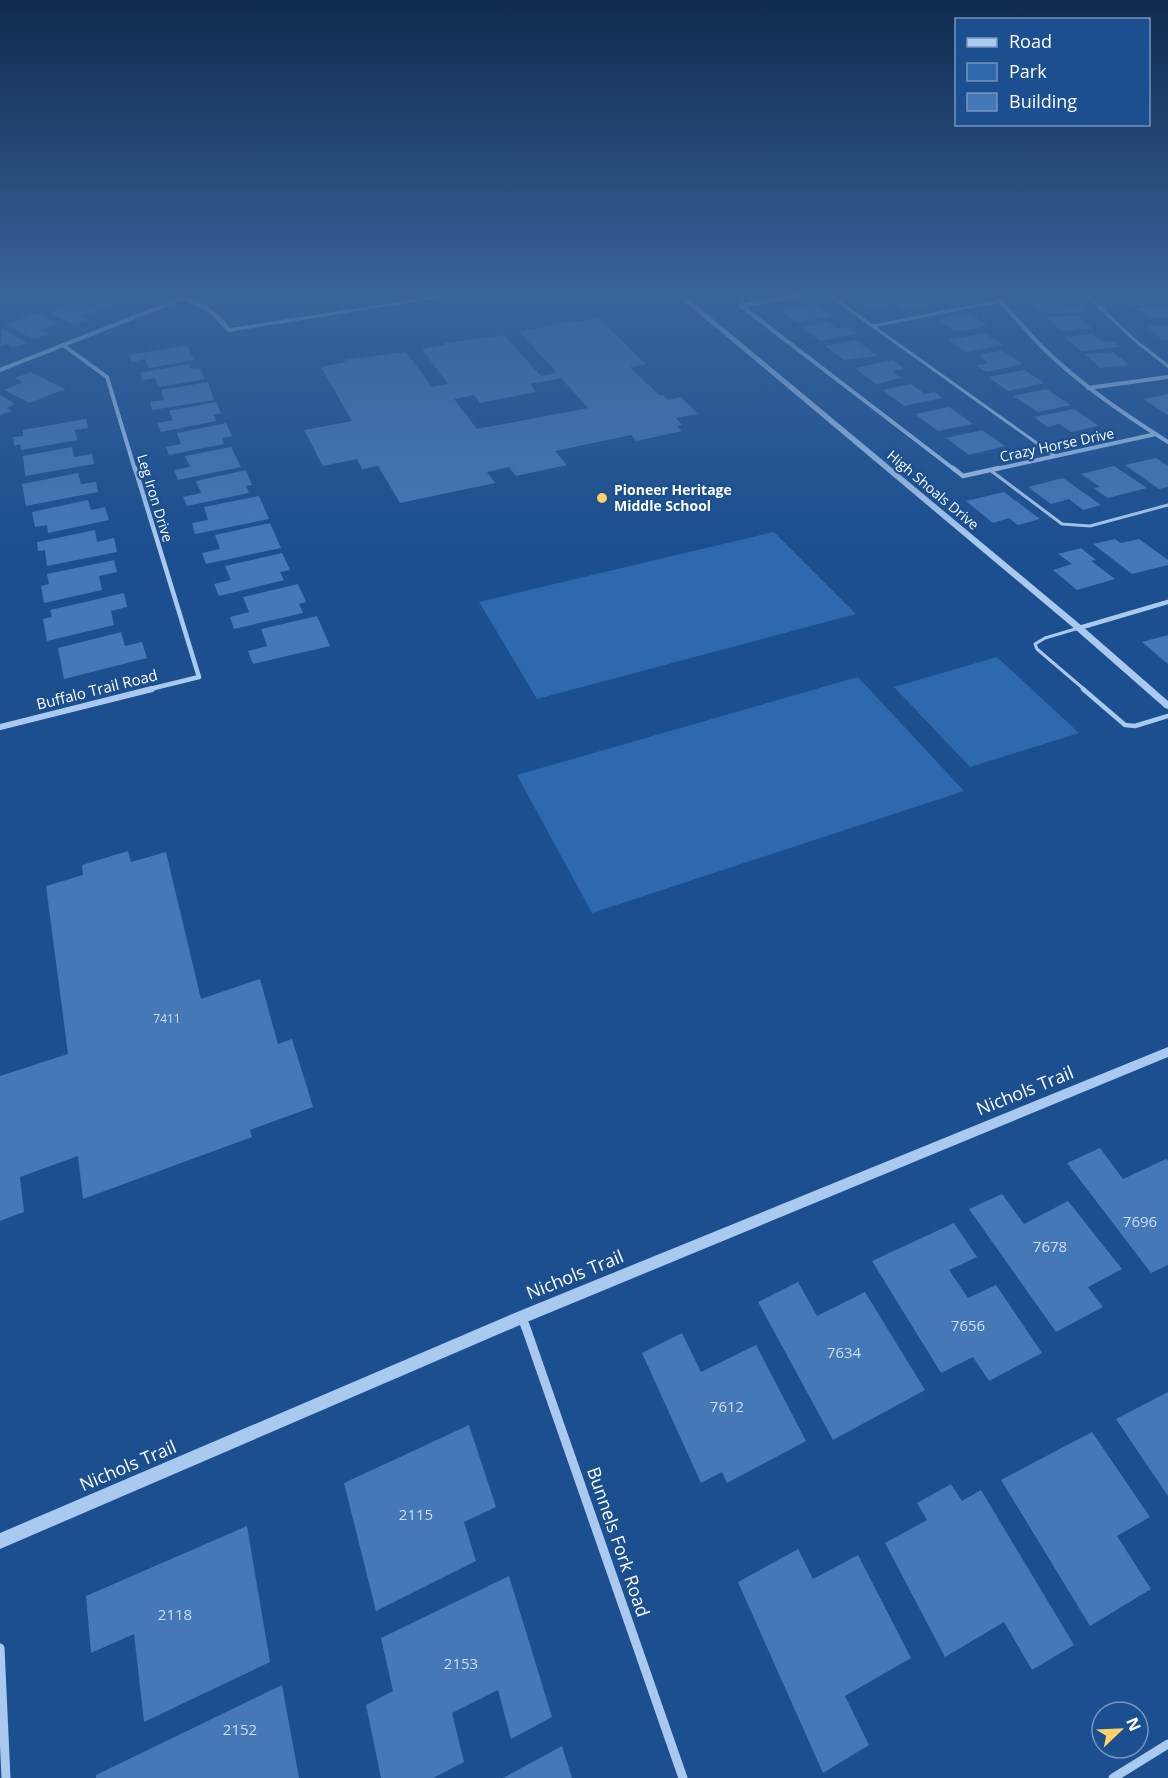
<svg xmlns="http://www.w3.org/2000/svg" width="1168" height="1778" viewBox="0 0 1168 1778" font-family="'Open Sans',sans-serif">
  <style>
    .green { fill: #2e69ad }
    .building { fill: #4478b7; fill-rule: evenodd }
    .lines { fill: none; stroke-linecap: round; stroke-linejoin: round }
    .service-far1 { stroke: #a9c9ee; stroke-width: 3 }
    .service { stroke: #a9c9ee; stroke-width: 4.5 }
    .minor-far4 { stroke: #a9c9ee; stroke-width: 4 }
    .minor-far3 { stroke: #a9c9ee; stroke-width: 4.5 }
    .minor-far2 { stroke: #a9c9ee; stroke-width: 6 }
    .minor-far1 { stroke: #a9c9ee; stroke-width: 8 }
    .minor { stroke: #a9c9ee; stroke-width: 9 }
    .tertiary { fill: #a9c9ee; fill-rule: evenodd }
    .poi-dot { fill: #ffd166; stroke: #1b4f8f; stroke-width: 2 }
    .labels { text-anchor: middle; stroke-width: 4.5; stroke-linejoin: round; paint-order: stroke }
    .number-label { font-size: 12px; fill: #d0dded }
    .far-street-label { font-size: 14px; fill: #fff; stroke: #1b4f8f }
    .far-poi-label { font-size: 14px; font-weight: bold; fill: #fff; stroke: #1b4f8f; text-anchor: start }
    .street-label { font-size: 15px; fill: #fff; stroke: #1b4f8f }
    .near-number-label { font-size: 15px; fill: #d0dded }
    .near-street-label { font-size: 18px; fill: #fff; stroke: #1b4f8f }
  </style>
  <rect width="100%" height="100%" fill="#1b4f8f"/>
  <g class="green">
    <polygon points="774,532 856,614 537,699 479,602"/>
    <polygon points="997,657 1079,733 970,767 894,687"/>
    <polygon points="858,677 964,791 592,913 517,775"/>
  </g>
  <g class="building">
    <polygon points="5,295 37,295 37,296 19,302"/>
    <polygon points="88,295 130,295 140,300 126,305 120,301 104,308 81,297"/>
    <polygon points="261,295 293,295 278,302"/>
    <polygon points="873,295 891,305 868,310 853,299"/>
    <polygon points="884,295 917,295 932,305 906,310"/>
    <polygon points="927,295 961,295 967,299 937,302"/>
    <polygon points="1113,295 1151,295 1161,303 1127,306"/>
    <polygon points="77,300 98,311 82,316 89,320 73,325 50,313 57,310 53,308"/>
    <polygon points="1059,300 1066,307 1079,306 1085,312 1044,313 1032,301"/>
    <polygon points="815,304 832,316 797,322 780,310"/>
    <polygon points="1164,307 1168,310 1168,318 1149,319 1136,308"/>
    <polygon points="36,313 58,324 41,330 49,334 34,339 4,325"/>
    <polygon points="968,314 988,326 957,332 937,320"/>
    <polygon points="1079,316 1093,329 1061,331 1047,317"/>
    <path d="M599,318l47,46 -16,3 29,28h4l5,5 13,-3 17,17 -22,4 6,7 -5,1 5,5 -46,10 -5,-6 -76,16 12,14 -51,11 -7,-9 -22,5 8,11 -95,20 -22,-37 -16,3 -5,-10 -34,7 -19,-36 48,-9 -31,-54 25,-5 -2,-2 62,-8 26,35 16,-3 -26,-35 24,-4 -2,-2 60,-8 37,41 16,-3 -38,-41 57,-12 2,2zM561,378l27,30 -111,21 -23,-30 20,-4 6,8 56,-11 -6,-8z"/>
    <polygon points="828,322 837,329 847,327 856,334 820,341 802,327"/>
    <polygon points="1168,325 1168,340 1162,340 1147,326"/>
    <polygon points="2,328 27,343 13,348 6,344 0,346"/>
    <polygon points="984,333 1003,345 966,352 948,340"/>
    <polygon points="1093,334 1102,342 1112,341 1120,347 1081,351 1064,337"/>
    <polygon points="856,340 878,356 844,360 825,346"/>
    <polygon points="187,345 194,360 149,368 145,359 132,362 129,355"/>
    <polygon points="1002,350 1023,364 986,372 976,365 989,363 978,355"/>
    <polygon points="1113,352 1129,365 1100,368 1085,354"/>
    <polygon points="893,360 904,369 892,371 901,378 876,384 855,368"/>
    <polygon points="189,364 191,369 200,368 205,379 158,387 155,378 142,380 140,373"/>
    <polygon points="1024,370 1045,383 1008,391 988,377"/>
    <polygon points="31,372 65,389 30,403 4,390 23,382 15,378"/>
    <polygon points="208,382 214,400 152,410 150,402 164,400 161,390"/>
    <polygon points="911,384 925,394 935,392 942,398 904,406 883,390"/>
    <polygon points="1046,389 1071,405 1038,412 1013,396"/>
    <polygon points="1168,394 1168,415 1143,399"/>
    <polygon points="0,395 15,404 6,408 12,411 0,415"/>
    <polygon points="216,402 221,413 214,415 216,421 161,432 157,423 173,420 169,411"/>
    <polygon points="949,407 973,424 938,431 915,414"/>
    <polygon points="1074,409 1099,426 1071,432 1059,424 1047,427 1034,417"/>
    <polygon points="86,419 88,428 75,430 77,440 21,450 20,444 14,446 13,437 23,436 23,430"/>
    <polygon points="226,423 232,436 222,438 224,444 169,455 166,447 181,444 177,433"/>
    <polygon points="982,430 1005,446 969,455 946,438"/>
    <polygon points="72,447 74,457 92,454 94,464 25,476 23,456"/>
    <polygon points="231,447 241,467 178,480 174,470 190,467 185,456"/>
    <polygon points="1156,458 1168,466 1168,487 1159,489 1125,465"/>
    <polygon points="1114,466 1147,488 1108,498 1094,488 1100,487 1081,474"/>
    <polygon points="246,470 252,485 246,486 249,493 187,506 183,497 201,493 196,481"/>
    <polygon points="78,473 81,484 96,482 98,492 26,506 22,484"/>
    <polygon points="1063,478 1101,505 1083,510 1069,499 1051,504 1028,487"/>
    <polygon points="1004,492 1040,519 1018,525 1009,518 993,523 966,501"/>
    <polygon points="259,496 269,519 195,534 192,523 208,520 204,507"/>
    <polygon points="88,500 91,510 105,507 109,520 48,533 47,525 35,527 32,512"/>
    <polygon points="270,523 281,548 206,564 202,553 220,549 215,535"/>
    <polygon points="95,530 97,542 114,538 117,552 47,566 45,550 38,551 37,542"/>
    <polygon points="1115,539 1121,543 1139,539 1168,560 1168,565 1132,574 1093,544"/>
    <polygon points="1081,548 1096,560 1091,561 1115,579 1077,590 1053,570 1072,564 1058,554"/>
    <polygon points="282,553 290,570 280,572 284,580 219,596 214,584 231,580 225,566"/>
    <polygon points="114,560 117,572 99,576 102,590 44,603 41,586 49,584 47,574"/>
    <polygon points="298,584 306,602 299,604 303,613 234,629 230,617 249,612 243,597"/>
    <polygon points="124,593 127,607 111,611 114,625 47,641 43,619 52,617 50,610"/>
    <polygon points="317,616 330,646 253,664 248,651 267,646 261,629"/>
    <polygon points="121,632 125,646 142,642 147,658 64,679 58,648"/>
    <polygon points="1168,635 1168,664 1142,642"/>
    <polygon points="128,851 131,862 166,852 201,999 260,979 278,1044 292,1039 313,1107 250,1130 252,1137 83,1199 78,1156 20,1177 24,1212 0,1221 0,1076 68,1054 46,886 83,875 82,865"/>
    <polygon points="1100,1148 1123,1179 1166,1159 1168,1161 1168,1265 1151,1273 1067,1163"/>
    <polygon points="1002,1194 1024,1224 1068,1201 1122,1269 1088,1287 1103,1307 1056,1332 969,1209"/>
    <polygon points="954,1223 977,1257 949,1270 968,1298 996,1285 1042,1353 989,1381 973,1357 941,1373 872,1261"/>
    <polygon points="798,1282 817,1316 865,1292 925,1390 833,1440 758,1302"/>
    <polygon points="682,1333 701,1372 756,1345 806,1441 727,1483 722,1472 701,1483 642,1353"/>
    <polygon points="1168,1392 1168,1496 1116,1419"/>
    <polygon points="469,1425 496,1507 464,1522 476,1561 376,1611 344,1483"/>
    <polygon points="1092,1432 1150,1517 1117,1536 1151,1589 1090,1626 1001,1480"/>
    <polygon points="951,1484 962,1501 981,1490 1074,1645 1032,1670 1004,1622 945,1657 885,1543 927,1520 917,1503"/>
    <polygon points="247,1526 270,1662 144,1722 134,1634 91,1653 86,1596"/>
    <polygon points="798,1549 813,1579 858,1555 911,1658 845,1696 869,1745 823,1773 738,1582"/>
    <polygon points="509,1576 552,1717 511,1739 498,1690 452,1713 464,1762 433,1778 381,1778 366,1705 393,1691 381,1638"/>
    <polygon points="282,1685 299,1778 96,1778 96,1775"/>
    <polygon points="562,1746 572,1778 503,1778"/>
  </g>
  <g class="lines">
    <g class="service-far1">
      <polyline points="749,295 759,303"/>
      <polyline points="829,295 1055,456"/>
      <polyline points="1086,295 1138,343 1168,366"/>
      <polyline points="873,326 1000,301"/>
      <polyline points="990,470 1062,524 1090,526 1168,505"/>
      <polyline points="1079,628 1045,638 1035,644 1037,649 1085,690"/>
    </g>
    <polyline class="service" points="1083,689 1125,725 1135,726 1168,716"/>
    <g class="minor-far4">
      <path d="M993,295c18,16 33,36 50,53 38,37 81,66 125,94"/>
      <polyline points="741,306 955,470"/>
      <polyline points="741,306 801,295"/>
      <polyline points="63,345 107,377 135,470"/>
      <polyline points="0,370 183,298"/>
      <polyline points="1088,388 1168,377"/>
      <polyline points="992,470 1156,434"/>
    </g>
    <g class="minor-far3">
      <polyline points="135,468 199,677 146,690"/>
      <polyline points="953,468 963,476 999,468"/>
      <polyline points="1079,628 1168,602"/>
    </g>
    <polyline class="minor-far2" points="0,727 152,689"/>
    <polyline class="minor-far1" points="522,1317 525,1327"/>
    <g class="minor">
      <polyline points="525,1325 683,1778"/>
      <polyline points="0,1648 6,1778"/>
      <polyline points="1113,1778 1168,1744"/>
    </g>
    <g class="tertiary">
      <path d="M172,295c22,0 46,15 58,33l213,-33h15l-230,37 -18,-19z"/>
      <polygon points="677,295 684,295 1082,626 1168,701 1168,709 1165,708 1076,630"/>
      <polygon points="1168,1047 1168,1057 527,1322 0,1549 0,1533 517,1312"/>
    </g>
  </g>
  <linearGradient id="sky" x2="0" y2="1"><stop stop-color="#0f2b4f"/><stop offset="0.54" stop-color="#39639b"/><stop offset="1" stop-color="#39639b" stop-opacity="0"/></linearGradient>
  <rect width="1168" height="544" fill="url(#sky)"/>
  <circle class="poi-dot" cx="602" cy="498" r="6"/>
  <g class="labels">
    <g class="number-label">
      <text x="167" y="1023">7411</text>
    </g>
    <g class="far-street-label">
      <text transform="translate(1057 445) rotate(-12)" y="5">Crazy Horse Drive</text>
      <text transform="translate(933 490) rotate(40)" y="5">High Shoals Drive</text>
      <text transform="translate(155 498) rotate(73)" y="5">Leg Iron Drive</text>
    </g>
    <g class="far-poi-label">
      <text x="614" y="495">Pioneer Heritage<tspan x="614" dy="16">Middle School</tspan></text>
    </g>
    <g class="street-label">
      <text transform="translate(97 690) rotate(-14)" y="5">Buffalo Trail Road</text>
    </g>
    <g class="near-number-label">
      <text x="1140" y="1227">7696</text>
      <text x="1050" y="1252">7678</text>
      <text x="968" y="1331">7656</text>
      <text x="844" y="1358">7634</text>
      <text x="727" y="1412">7612</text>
      <text x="416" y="1520">2115</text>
      <text x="175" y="1620">2118</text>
      <text x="461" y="1669">2153</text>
      <text x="240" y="1735">2152</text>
    </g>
    <g class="near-street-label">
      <text transform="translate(1025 1091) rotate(-22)" y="6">Nichols Trail</text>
      <text transform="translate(575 1275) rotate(-22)" y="6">Nichols Trail</text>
      <text transform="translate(128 1466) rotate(-23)" y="6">Nichols Trail</text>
      <text transform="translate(618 1542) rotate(71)" y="6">Bunnels Fork Road</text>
    </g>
  </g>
  <rect x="955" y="18" width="195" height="108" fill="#1b4f8f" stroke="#7695bc" stroke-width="1.5"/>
  <rect x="967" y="38" width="30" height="9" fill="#a9c9ee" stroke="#7695bc" stroke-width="1.5"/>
  <text x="1009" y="48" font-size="18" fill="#ffffff">Road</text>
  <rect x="967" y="63" width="30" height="18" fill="#2e69ad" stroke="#7695bc" stroke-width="1.5"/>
  <text x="1009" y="78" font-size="18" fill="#ffffff">Park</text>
  <rect x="967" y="93" width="30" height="18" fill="#4478b7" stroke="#7695bc" stroke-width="1.5"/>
  <text x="1009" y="108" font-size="18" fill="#ffffff">Building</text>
  <g transform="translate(1120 1730) rotate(67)"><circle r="28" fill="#1b4f8f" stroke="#7695bc" stroke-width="1.5"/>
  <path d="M0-4.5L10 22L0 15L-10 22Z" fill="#ffd166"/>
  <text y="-9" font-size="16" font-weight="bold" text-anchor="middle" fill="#ffffff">N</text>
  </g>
</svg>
